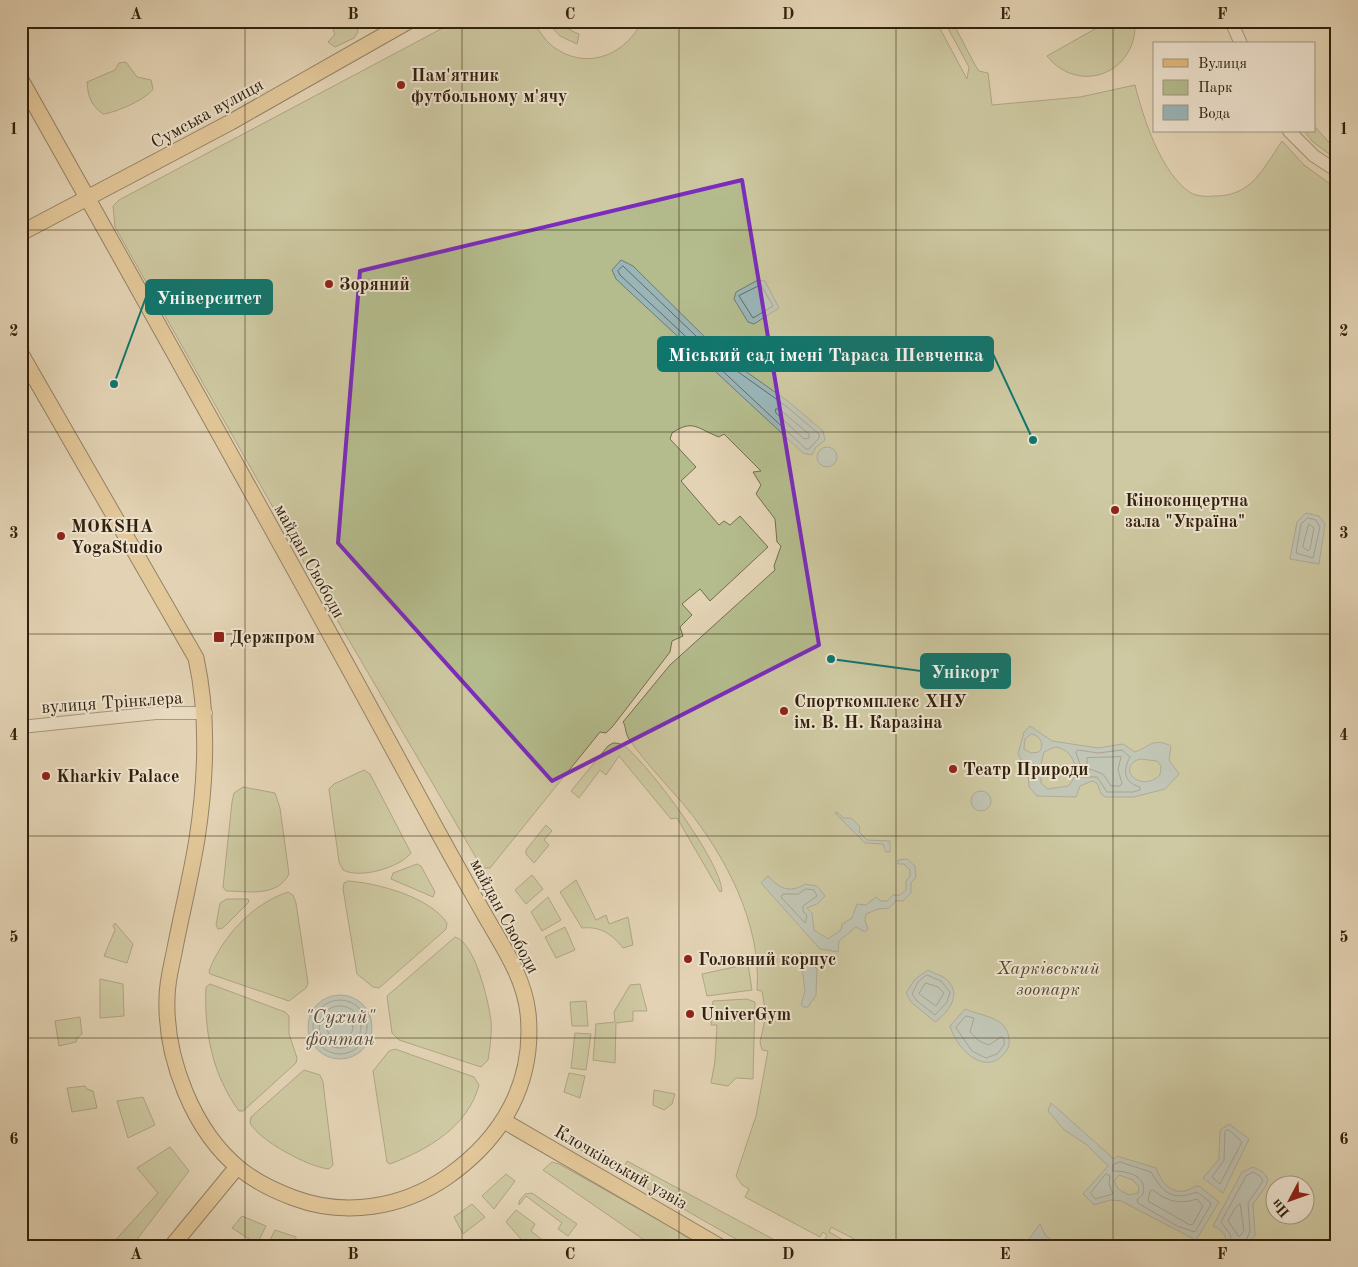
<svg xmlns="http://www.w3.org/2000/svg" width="1358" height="1267" viewBox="0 0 1358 1267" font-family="'Old Standard TT',serif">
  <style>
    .green { fill: #b4bc8d; stroke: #736e4c; fill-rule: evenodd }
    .water { fill: #99b5b8; stroke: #707a73; fill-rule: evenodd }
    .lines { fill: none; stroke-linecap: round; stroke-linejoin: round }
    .shore { stroke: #666b62; stroke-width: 1 }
    .minor-casing { stroke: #5e4e36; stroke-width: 14 }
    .major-casing { stroke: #32210c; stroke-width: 17 }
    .minor { stroke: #ede2ce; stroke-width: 12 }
    .major { stroke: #e2ba7a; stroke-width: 15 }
    .marked { fill: none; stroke: #7b2cbf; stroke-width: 4; stroke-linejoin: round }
    .grid { fill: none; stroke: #32210c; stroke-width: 1; stroke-opacity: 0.55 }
    .poi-dot { fill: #8f2418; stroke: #ede2ce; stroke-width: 2 }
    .labels { text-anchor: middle; stroke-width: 4; stroke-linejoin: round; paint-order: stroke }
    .poi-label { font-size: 18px; font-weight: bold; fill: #32210c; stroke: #ede2ce; text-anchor: start }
    .street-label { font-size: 18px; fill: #32210c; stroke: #ede2ce }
    .park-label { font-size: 18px; font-style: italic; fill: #52482c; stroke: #ede2ce }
    .water-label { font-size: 19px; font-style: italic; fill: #514d40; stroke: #ede2ce }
    .leader { fill: none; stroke: #0f766e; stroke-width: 2 }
    .callout-dot { fill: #0f766e; stroke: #ede2ce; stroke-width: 2 }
    .callout { fill: #0f766e; stroke: #0f766e; stroke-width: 2 }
    .callout-label { font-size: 19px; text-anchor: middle; font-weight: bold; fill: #fff }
    .neatline { fill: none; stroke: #32210c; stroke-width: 2 }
    .grid-label { font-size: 16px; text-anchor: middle; font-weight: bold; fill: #32210c }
  </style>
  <rect width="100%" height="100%" fill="#e3d3b4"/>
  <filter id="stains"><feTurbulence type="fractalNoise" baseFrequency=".004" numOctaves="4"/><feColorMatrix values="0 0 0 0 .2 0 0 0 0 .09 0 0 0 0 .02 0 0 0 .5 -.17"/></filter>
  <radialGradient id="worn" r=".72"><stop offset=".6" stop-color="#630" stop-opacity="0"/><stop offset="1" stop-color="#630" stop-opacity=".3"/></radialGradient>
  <g class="green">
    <polygon points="329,21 356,21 358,32 354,38 335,47 328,42 335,34"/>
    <path d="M456,21h77c7,11 13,22 25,29 32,20 69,3 84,-29h294l31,58 2,-12 -25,-46h8l23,44 4,6 9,2 4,32 88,-8 55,-12c8,32 26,89 56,108 5,3 17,4 23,3 11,0 22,-2 32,-9 13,-8 27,-33 36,-46l22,24 33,24v1057h-469l-37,-19 -2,5 25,14h-16l-13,-7 2,-4 -4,-3 -3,5 -75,-40 4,-8 -7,-4 -6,-9 20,-60 12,-65 -6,-1 -2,-8 6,-27 -4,-24 -5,-1c5,-66 -32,-135 -72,-184 -19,-22 -40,-44 -56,-67 -4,-6 -3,-13 -6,-17l47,-57 105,-95 -1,-4 7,-20 -4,-4 -2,-23 -19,-25 5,-9 -8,-13 8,-1 -37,-37 -5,3c-23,-9 -26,-18 -47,-4l-2,6 26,28 -15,14 38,44 5,-4 6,4 10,-9 28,31 -58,54 -10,-12 -18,15 10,11 -12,12 3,9 -11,5 -2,11 -57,74 -7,7 -6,-1 -110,136h-6l-6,-7 -163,-279 -200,-355 -2,-21 6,-6zM1276,1184h30v30h-30z"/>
    <path d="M546,21c16,0 19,8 33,13l-2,10 -17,-8z"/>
    <path d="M1109,21h26c3,52 -56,75 -88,35z"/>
    <path d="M126,62l11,15 14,3 2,9c-6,10 -38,24 -50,25 -12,-9 -15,-17 -16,-32l28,-12 4,-7z"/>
    <polygon points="1314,126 1337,151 1337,160 1312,141 1304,131 1314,131"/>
    <path d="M613,743c5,0 10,1 14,5 24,20 94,114 95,143l-2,1 -43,-74 -6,1 -52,-63 -13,19 -6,-5 -21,28 -8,-7 37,-45z"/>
    <path d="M364,770l6,4 41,79c-12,15 -51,26 -68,17l-4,-8 -10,-73 5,-5z"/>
    <path d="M243,787l32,6 5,15 9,66c-12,24 -43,17 -63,17l-3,-4 9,-85 2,-9z"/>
    <polygon points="546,825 552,831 544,840 549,845 534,863 526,854 526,850"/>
    <polygon points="417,864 421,866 435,892 433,897 391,879 393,873"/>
    <polygon points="532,875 543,889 526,904 515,890"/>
    <path d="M576,880l20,40 10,-5 3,9 19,-7 5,28 -10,3c-11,-14 -23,-22 -41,-20l-22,-36z"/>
    <path d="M348,881c29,2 82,16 99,42l-1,6 -3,3 -64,56 -6,-1 -16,-13 -14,-85 1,-6z"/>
    <path d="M288,892l5,3 3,8 12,80 -2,5 -17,13 -79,-27 -1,-3c13,-34 43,-67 79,-79z"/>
    <polygon points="548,897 561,920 542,931 531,912"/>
    <polygon points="227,899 248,899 249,902 223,928 218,929 216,925 220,903"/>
    <polygon points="115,923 133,944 127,963 104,956 115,930 113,926"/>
    <polygon points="565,927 575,950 556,958 545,937"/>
    <path d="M455,937c20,5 34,66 36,84 1,13 -1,26 -3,39l-7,7 -82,-27 -7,-7 -5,-37z"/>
    <polygon points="748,964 752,990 707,996 702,974"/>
    <polygon points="100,979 123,984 124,1016 100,1018"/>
    <path d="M210,984l75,28 4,4v18l8,24 -1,5 -53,48h-4c-27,-37 -35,-80 -33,-124z"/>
    <polygon points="640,984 647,1011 633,1011 633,1021 616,1023 615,1063 593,1060 596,1024 615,1022 614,1012 630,985"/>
    <polygon points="747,999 755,1002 753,1079 736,1078 728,1086 711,1083 715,1061 717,1025 711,1025 713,1001"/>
    <polygon points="586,1001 588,1026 572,1026 570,1002"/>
    <polygon points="80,1017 82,1034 77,1038 76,1042 59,1046 55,1021"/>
    <polygon points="575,1033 591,1034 586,1070 571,1068"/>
    <path d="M395,1049l79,28 5,8c-11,42 -52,65 -89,79l-3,-2 -14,-91 16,-20z"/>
    <path d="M304,1070l16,5 3,7 10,83 -4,4c-21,-2 -69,-28 -79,-46l1,-6z"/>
    <polygon points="569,1073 585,1076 580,1098 564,1092"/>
    <polygon points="85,1086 87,1089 93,1091 97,1108 72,1112 67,1088"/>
    <polygon points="654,1090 675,1094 672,1104 664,1110 653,1105"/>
    <polygon points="143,1097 155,1125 128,1138 117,1101"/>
    <polygon points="570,1137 597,1151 596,1156 598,1157 601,1153 621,1163 618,1171 568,1143"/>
    <polygon points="170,1147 189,1171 132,1246 110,1246 158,1193 137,1168"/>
    <polygon points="627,1161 786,1246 748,1246 621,1173"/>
    <polygon points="552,1162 559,1164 671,1227 699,1246 653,1246 543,1170"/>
    <polygon points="506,1174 515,1181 494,1209 482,1196"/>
    <polygon points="532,1193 577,1224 568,1236 558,1229 562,1223 526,1196 519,1205 519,1201 525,1194"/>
    <polygon points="472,1204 485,1217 463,1234 454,1217"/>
    <polygon points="516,1210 535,1224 531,1231 550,1246 527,1246 506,1222"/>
    <polygon points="242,1216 266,1226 257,1244 232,1228"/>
    <polygon points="275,1230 296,1237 295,1246 267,1246"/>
  </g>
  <g class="water">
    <polygon points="621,260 633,266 724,356 789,402 823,431 825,440 816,447 812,455 803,453 616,279 612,270"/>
    <polygon points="758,280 765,281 779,308 754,324 748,322 734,299 736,292"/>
    <circle cx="827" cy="457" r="10"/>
    <polygon points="1306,513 1319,516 1325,524 1319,564 1290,559 1297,522"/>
    <path d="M1030,726l22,15 46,7 25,-4 12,8c14,-5 18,-15 36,-6l-2,14 10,14 -14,15 -31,8h-29l-4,-3 -4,-11 -5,-2 -12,5 -4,11 -39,-1 -8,-9 -1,-15 -10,-18 6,-22zM1031,734c9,1 14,10 8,18l-8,1 -7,-4 1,-10zM1055,747c19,2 27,26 13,39l-20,3 -7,-6v-19l3,-12zM1140,759l17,2 4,5 -1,9c-20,19 -45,-8 -20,-16z"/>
    <circle cx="981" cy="801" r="10"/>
    <polygon points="837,812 843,818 851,818 860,827 859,832 867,840 890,841 890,852 886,852 883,844 865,843 835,813"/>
    <path d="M907,859l8,7 1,11 -5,6v10l-8,8h-7l-7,7 -11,1 -12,5 -1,7 3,8 -3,3 -9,-5 -17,14 -1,11 -18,-3 -59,-66 7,-7c11,12 21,18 37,8l12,2 8,10 -8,8 -10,4 5,5 2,17 14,9 13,-9 1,-6 10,-6 5,-14 9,1 10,-8 5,4h6l6,-6h7l6,-5v-9l4,-5v-6l-6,-6h-6v-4z"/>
    <polygon points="800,952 817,969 816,995 808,1007 803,1007 801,1005 805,991"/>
    <path d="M928,970c5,3 12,5 17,8 18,15 5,33 -10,44l-24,-20 -5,-9 9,-14z"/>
    <circle cx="340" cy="1027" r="32"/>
    <path d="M965,1009c19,8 47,8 44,37 -18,35 -51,7 -59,-20z"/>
    <path d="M1051,1103l63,56 3,-3 39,12c5,14 16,28 32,22 5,-2 6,-4 11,-4l20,16 -23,38 -75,-39 -10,-1 -17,5 -11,-11 25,-28 -21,-21 -23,-15 -16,-19zM1119,1175l14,5 6,7 -1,6 -9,2 -11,-6 -4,-8z"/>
    <polygon points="1229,1124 1249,1139 1223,1193 1203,1178 1219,1159 1220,1130"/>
    <path d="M1253,1167l10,5 5,7 -2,7 -13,18 2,32 -9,10h-19c0,-10 -5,-17 -14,-20l29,-54z"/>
    <polygon points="1040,1224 1045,1235 1060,1246 1024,1246"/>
  </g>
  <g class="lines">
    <g class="shore">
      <polygon points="623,266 720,359 786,406 819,434 819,438 809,449 806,449 620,275 618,271"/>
      <polygon points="761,285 773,306 753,318 739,296"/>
      <polygon points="776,409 779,409 809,434 809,438 804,439 776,413"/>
      <polygon points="1308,518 1316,520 1320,527 1313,558 1296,553 1301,524"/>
      <polygon points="1309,524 1314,528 1310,549 1308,551 1303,547"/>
      <path d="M1078,750l20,3 24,-3 8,7c-7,13 -7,25 10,30v3l-7,2h-26l-10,-15h-16l-1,-13 -4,-11z"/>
      <polygon points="1121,757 1118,770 1122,783 1120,786 1111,786 1103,774 1087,768 1087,758"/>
      <polygon points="806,889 814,890 817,896 803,906 803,911 807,916 805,923 781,897 783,894 798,894"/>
      <polygon points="927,975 941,981 950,992 947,1002 935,1015 917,1001 912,994 918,982"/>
      <polygon points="926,983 938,987 944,993 936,1006 919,994"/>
      <circle cx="340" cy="1027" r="27"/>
      <circle cx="340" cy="1027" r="21"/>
      <circle cx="340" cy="1027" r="13"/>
      <polygon points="966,1016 974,1018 970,1032 979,1041 989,1045 1001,1037 1004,1038 1004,1045 997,1054 986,1058 972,1051 956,1028"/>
      <polygon points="1229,1130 1242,1142 1220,1184 1212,1177 1224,1160 1225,1131"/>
      <path d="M1120,1162l31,10c13,22 21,29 46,20l13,10 1,2 -16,28 -18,-6 -39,-23 -1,-3 6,-6c5,-19 -17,-23 -30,-23v-6z"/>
      <polygon points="1106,1174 1110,1176 1109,1184 1113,1194 1095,1199 1091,1193"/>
      <path d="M1153,1190c14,11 25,15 44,9l6,7 -10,18 -3,1 -42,-24 2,-10z"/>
      <polygon points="1240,1204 1244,1231 1239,1237 1228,1221 1235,1208"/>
      <polyline points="1232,1246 1230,1234 1221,1222 1246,1176 1253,1172 1260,1176 1263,1181 1248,1203 1250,1231 1244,1246"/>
    </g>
    <g class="minor-casing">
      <g id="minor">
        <polyline points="1231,21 1241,44"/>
        <polyline points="1289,131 1314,156 1337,171"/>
        <polyline points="21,727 156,713 206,713"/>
      </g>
    </g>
    <g class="major-casing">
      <g id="major">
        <path d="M21,80c134,238 268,477 398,717 21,39 42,77 64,115 18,32 41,64 45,101 7,69 -25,125 -81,164 -45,31 -102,40 -153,21 -19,-7 -38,-16 -54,-29 -47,-38 -75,-111 -73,-171 0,-17 5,-34 8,-50 7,-36 16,-72 22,-109 9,-59 12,-122 -1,-181l-175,-304"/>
        <polyline points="21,233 231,122 409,21"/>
        <polyline points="504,1121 719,1246"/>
        <polyline points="172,1246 237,1167"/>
      </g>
    </g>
    <use href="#minor" class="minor"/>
    <use href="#major" class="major"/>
  </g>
  <path d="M0 0H1358V1267H0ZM742,180l77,465 -267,136 -214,-238 22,-272z" fill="#e3d3b4" fill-opacity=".55" fill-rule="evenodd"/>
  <path class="marked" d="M742,180l77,465 -267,136 -214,-238 22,-272z"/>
  <path class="grid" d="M245,21v1225M462,21v1225M679,21v1225M896,21v1225M1113,21v1225M21,230h1316M21,432h1316M21,634h1316M21,836h1316M21,1038h1316"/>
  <g class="poi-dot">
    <circle cx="401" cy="85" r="5"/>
    <circle cx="329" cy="284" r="5"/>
    <circle cx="1115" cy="510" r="5"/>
    <circle cx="61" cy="536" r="5"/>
    <rect x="213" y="631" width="12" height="12" rx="2.5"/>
    <circle cx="784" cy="711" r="5"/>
    <circle cx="953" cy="769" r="5"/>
    <circle cx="46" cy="776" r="5"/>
    <circle cx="688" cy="959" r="5"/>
    <circle cx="690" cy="1014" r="5"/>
  </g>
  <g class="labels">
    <g class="poi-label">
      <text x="411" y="81">Пам'ятник<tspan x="411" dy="21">футбольному м'ячу</tspan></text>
      <text x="339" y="290">Зоряний</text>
      <text x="1125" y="506">Кіноконцертна<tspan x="1125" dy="21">зала "Україна"</tspan></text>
      <text x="71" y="532">MOKSHA<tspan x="71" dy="21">YogaStudio</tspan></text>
      <text x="230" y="643">Держпром</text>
      <text x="794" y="707">Спорткомплекс ХНУ<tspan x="794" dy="21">ім. В. Н. Каразіна</tspan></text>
      <text x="963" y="775">Театр Природи</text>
      <text x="56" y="782">Kharkiv Palace</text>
      <text x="698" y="965">Головний корпус</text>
      <text x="700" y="1020">UniverGym</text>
    </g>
    <g class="street-label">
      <text transform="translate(207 113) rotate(-29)" y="6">Сумська вулиця</text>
      <text transform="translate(310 561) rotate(61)" y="6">майдан Свободи</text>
      <text transform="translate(112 702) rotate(-4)" y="6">вулиця Трінклера</text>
      <text transform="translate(505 916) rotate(62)" y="6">майдан Свободи</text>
      <text transform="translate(621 1167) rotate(30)" y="6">Клочківський узвіз</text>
    </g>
    <g class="park-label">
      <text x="1048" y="974">Харківський<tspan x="1048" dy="21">зоопарк</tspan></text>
    </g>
    <g class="water-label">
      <text x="340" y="1023">"Сухий"<tspan x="340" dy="22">фонтан</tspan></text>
    </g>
  </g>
  <path class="leader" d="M114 384L146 297M1033 440L993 354M831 659L921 671"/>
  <g class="callout-dot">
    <circle cx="114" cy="384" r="5"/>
    <circle cx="1033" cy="440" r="5"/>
    <circle cx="831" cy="659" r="5"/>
  </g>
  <g class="callout">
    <rect x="146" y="280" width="126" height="34" rx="5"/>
    <rect x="658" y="337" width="335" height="34" rx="5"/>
    <rect x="921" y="654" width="89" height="34" rx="5"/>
  </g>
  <g class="callout-label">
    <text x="209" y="304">Університет</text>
    <text x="826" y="361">Міський сад імені Тараса Шевченка</text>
    <text x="965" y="678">Унікорт</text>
  </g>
  <rect width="1358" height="1267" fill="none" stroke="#e3d3b4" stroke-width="55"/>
  <rect x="1153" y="42" width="162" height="90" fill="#ede2ce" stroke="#a29580"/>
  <rect x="1163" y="59" width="25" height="8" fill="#e2ba7a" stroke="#a29580"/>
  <text x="1198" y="68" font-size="15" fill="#32210c">Вулиця</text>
  <rect x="1163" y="80" width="25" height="15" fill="#b4bc8d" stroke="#a29580"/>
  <text x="1198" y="92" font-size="15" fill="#32210c">Парк</text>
  <rect x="1163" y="105" width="25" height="15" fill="#99b5b8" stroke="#a29580"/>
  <text x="1198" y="118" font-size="15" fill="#32210c">Вода</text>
  <g transform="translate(1290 1200) rotate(229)"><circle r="24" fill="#ede2ce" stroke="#a29580"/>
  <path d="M0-4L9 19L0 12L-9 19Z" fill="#8f2418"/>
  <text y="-8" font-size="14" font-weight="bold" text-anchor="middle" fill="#32210c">Пн</text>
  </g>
  <rect x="28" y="28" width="1302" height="1212" class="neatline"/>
  <g class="grid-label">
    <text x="136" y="19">A</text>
    <text x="353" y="19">B</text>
    <text x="570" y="19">C</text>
    <text x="788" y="19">D</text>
    <text x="1005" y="19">E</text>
    <text x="1222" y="19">F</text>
    <text x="14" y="134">1</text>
    <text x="1344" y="134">1</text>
    <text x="14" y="336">2</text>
    <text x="1344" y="336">2</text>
    <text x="14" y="538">3</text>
    <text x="1344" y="538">3</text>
    <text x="14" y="740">4</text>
    <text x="1344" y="740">4</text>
    <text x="14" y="942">5</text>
    <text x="1344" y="942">5</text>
    <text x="14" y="1144">6</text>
    <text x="1344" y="1144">6</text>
    <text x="136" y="1259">A</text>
    <text x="353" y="1259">B</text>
    <text x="570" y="1259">C</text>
    <text x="788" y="1259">D</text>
    <text x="1005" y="1259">E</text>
    <text x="1222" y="1259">F</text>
  </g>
  <rect width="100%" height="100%" filter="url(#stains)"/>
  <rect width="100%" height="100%" fill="url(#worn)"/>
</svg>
